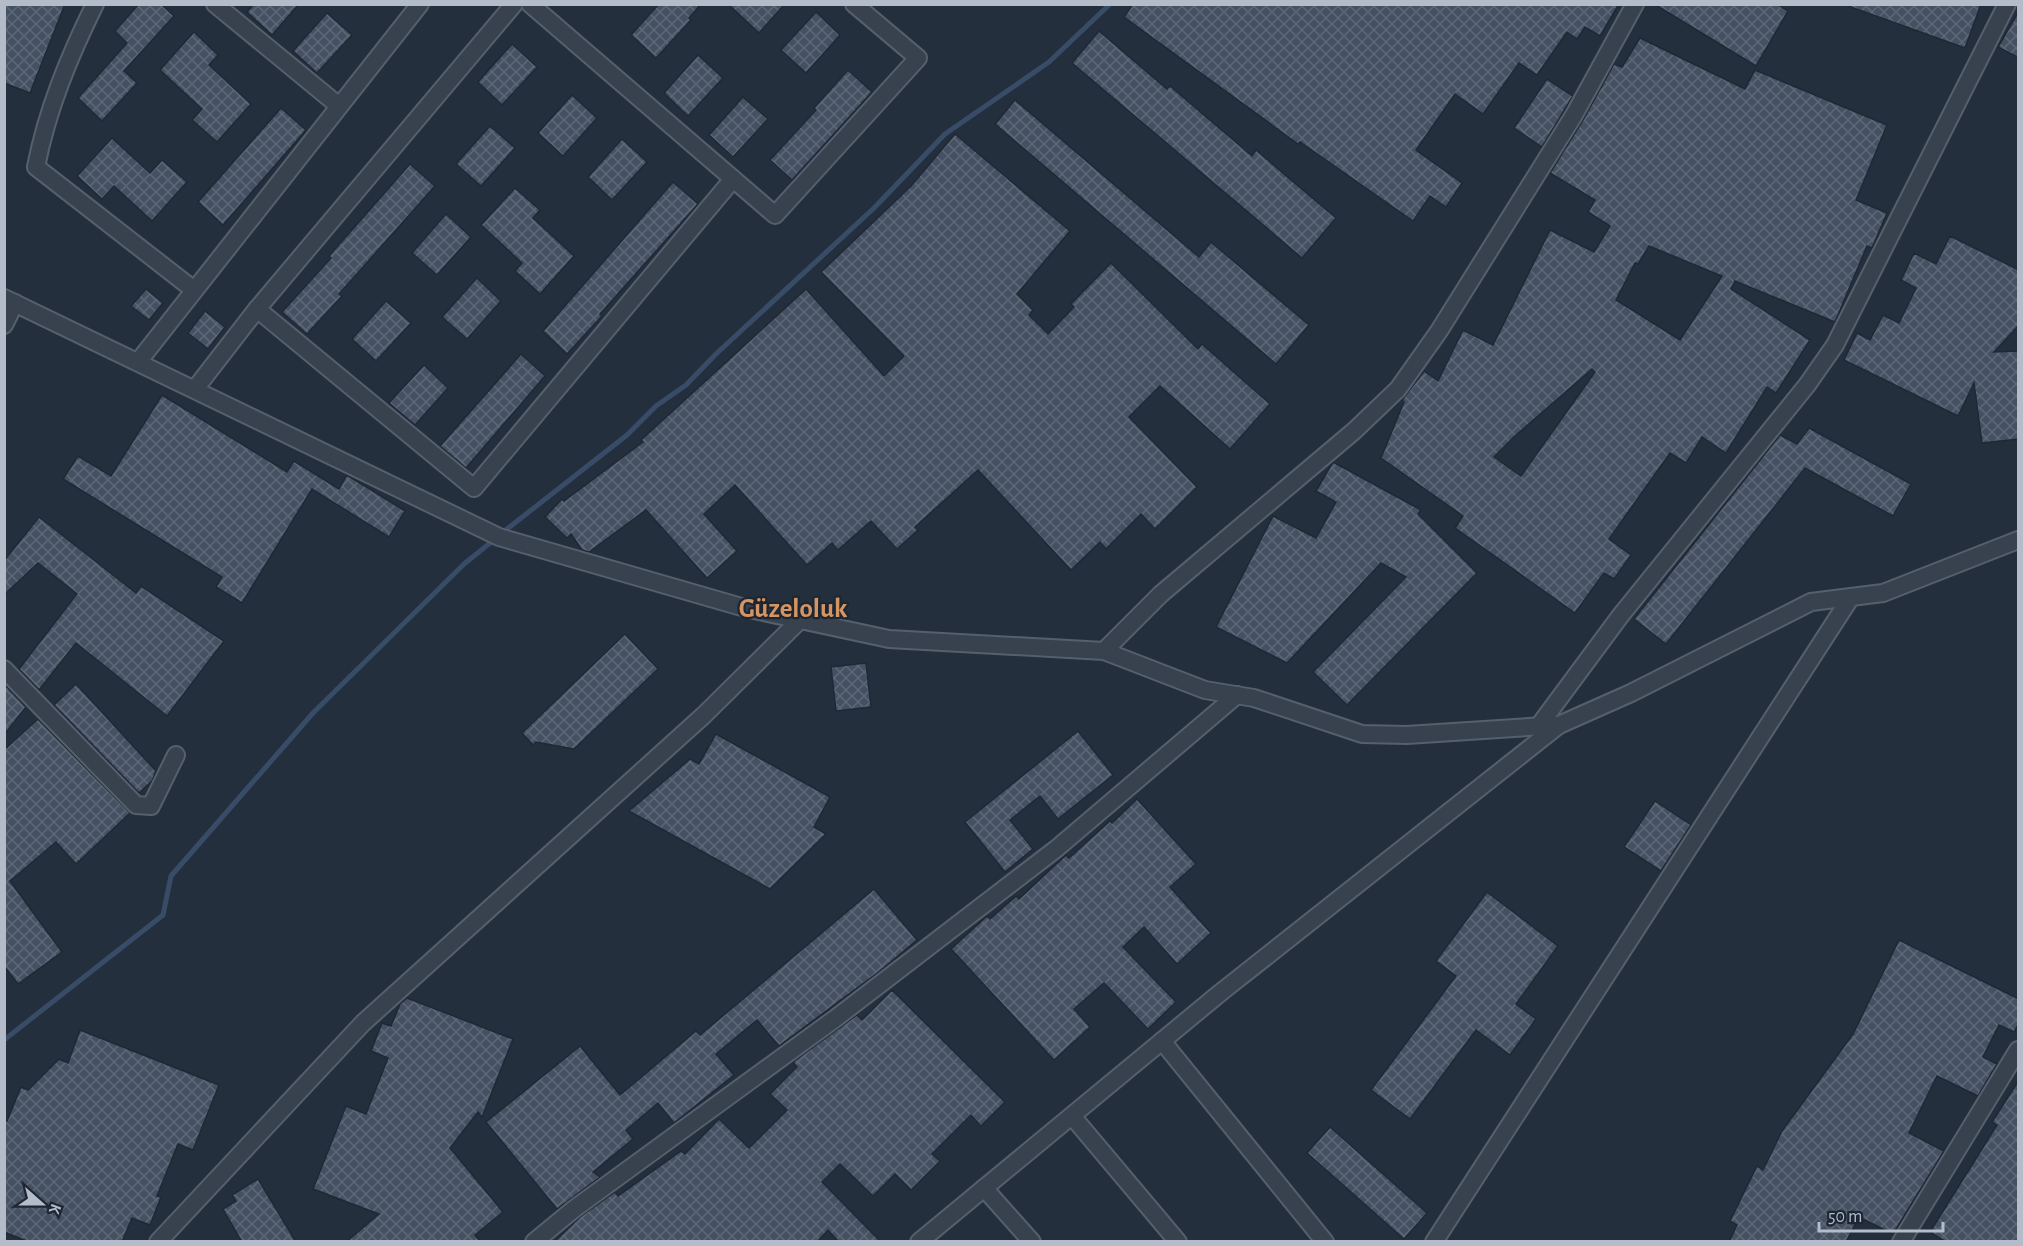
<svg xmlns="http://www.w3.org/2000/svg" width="2023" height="1246" viewBox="0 0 2023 1246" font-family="'Alegreya Sans',sans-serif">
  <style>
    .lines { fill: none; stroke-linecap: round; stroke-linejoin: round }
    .stream { stroke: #394c67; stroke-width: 5 }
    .building { fill: url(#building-cross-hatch); stroke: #1f2835; stroke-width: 1.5; fill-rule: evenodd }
    .street-casing { stroke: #565f6c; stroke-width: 20 }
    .street { stroke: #38414e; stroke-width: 16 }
    .labels { text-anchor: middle; stroke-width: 4.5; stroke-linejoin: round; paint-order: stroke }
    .district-label { font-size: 27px; font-weight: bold; fill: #d59563; stroke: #1d2633 }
  </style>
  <defs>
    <pattern id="building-cross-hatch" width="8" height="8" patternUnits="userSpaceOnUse" patternTransform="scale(1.5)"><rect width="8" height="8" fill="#455162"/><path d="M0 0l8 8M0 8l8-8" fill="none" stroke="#5d6877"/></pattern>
  </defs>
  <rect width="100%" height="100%" fill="#242f3e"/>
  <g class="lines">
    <g class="stream">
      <polyline points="502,533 627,435 656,406 686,385 716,354 874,208 945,134 1049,62 1110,4"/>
      <polyline points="4,1040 163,915 171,876 313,713 464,564 495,539"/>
    </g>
  </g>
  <g class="building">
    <polygon points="4,4 65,4 30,93 4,83"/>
    <polygon points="139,4 161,4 174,16 124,71 137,83 102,121 78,98 127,43 115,31"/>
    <polygon points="254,4 299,4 272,35 247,12"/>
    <polygon points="659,4 701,4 689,18 691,20 656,58 631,35"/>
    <polygon points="728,4 785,4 759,33"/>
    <polygon points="1133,4 1619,4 1600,36 1585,27 1577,39 1567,32 1537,75 1519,63 1483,114 1455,94 1416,150 1462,183 1446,207 1430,196 1413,221 1300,142 1298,144 1124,17"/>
    <polygon points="1654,4 1777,4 1788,11 1756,66"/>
    <polygon points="1848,4 1981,4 1965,48 1848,6"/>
    <polygon points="2019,11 2019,58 1998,47"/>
    <polygon points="816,12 840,35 806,73 781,50"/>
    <polygon points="327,13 352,35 317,73 293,51"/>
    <polygon points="1099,31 1167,89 1170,86 1252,156 1256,150 1336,218 1302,258 1072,63"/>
    <polygon points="194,32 218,55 209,65 251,104 217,142 192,120 202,109 160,70"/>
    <path d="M1640,38l105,51 10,-19 132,55 -31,75 31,13 -15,35 -5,-2 -32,76 -100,-41 -4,8 79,51 -34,53 -9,-6 -41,66 -24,-16 -16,26 -16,-10 -61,86 22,16 -17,24 -10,-6 -29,40 -120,-85 8,-12 -82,-58 23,-56 -2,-2 22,-29 14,10 25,-51 30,15 57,-115 44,22 16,-26 -22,-14 7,-12 -45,-27 33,-53 31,-56 8,3zM1649,246l73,30 -42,64 -64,-40 19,-37 3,1zM1592,369l3,3 -74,104 -27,-19 21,-21z"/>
    <polygon points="512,44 537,67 502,105 478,82"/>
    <polygon points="698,55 723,78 688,116 664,93"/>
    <polygon points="848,70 872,92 792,180 770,160 816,110 814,108"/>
    <polygon points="1547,79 1573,96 1542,147 1514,128"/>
    <polygon points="572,95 597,118 563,156 538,133"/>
    <polygon points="743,97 768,119 733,157 709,135"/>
    <polygon points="1015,100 1199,257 1211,242 1309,325 1276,364 995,124"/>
    <polygon points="281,108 306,130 223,225 198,202"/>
    <polygon points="490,126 515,148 481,186 456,164"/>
    <polygon points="955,134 1070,231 1017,294 1033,310 1029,315 1048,334 1074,307 1071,304 1111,263 1198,349 1202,344 1270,404 1230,449 1160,386 1129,417 1197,487 1155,529 1141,514 1106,549 1100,542 1071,570 978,470 915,527 918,530 897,549 871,521 838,550 832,543 807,565 735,485 704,514 737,551 707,578 646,510 589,552 582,550 571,534 567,538 545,517 562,499 564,501 643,442 641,440 806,289 884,376 904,356 821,272 911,186"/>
    <polygon points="112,138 150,173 162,160 187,182 152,221 114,186 102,199 77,176"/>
    <polygon points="622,139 647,162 612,200 588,177"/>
    <polygon points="410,164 435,186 339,294 342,296 307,334 282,312 331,258 329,256"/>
    <polygon points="673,182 698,204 600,314 602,316 567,354 543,331"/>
    <polygon points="515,188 540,210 533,218 574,256 540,294 515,271 522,263 481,225"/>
    <polygon points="446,214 471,237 437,275 412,253"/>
    <polygon points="1950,236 2019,270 2019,325 1994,352 2019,351 2019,439 1982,443 1974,383 1958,416 1844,360 1857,333 1870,340 1883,315 1899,323 1916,288 1901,280 1914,253 1936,264"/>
    <polygon points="477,278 501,301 467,339 442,317"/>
    <polygon points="146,289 163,303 149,320 131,306"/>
    <polygon points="386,301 411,323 376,361 352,339"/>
    <polygon points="205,311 225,327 208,349 188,333"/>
    <polygon points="521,354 545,376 466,468 440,446"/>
    <polygon points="424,365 448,388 415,425 389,403"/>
    <polygon points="162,395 287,472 294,461 339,489 347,475 405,511 389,537 312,489 242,603 216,587 222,577 63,479 78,456 111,476"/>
    <polygon points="1809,428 1911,484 1893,516 1805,468 1666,644 1634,619 1780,435 1797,444"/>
    <polygon points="1333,462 1421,510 1418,514 1477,573 1347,705 1313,672 1406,577 1381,563 1287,663 1216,627 1273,516 1316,538 1336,502 1316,491"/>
    <polygon points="39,517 136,593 141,586 224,641 167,716 76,643 39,690 19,669 77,594 38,563 4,595 4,561"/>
    <polygon points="625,634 658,669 574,749 536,742 533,745 522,733"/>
    <polygon points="866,663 871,707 836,711 831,667"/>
    <polygon points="76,684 156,771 152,781 139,793 54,705"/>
    <polygon points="6,686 26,707 4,735 4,687"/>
    <polygon points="38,719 130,813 76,864 56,842 10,881 62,952 18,984 4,966 4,750"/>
    <polygon points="1078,731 1113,775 1058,819 1040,796 1010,820 1033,849 1005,872 965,822"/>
    <polygon points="716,734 830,797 814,827 826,834 770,889 629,811 690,759 699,764"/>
    <polygon points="1137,799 1196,864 1170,887 1211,933 1177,964 1144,927 1123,947 1176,1002 1148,1029 1104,983 1074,1009 1090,1027 1054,1060 951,949 987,916 990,919 1016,896 1019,899 1066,855 1069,858 1110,821 1112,823"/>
    <polygon points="1655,801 1691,825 1661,871 1624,847"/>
    <polygon points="874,889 917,940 880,971 779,1046 757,1020 716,1054 734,1075 674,1123 658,1103 626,1130 633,1139 593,1172 600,1177 557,1209 486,1122 580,1046 620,1095 696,1031 700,1035"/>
    <polygon points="1487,892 1558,946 1516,1004 1536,1019 1510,1055 1476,1030 1410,1119 1371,1090 1456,976 1436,961"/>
    <polygon points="1899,940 2019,999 2019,1023 2014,1032 1999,1025 1983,1057 1997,1064 1978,1096 1937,1076 1909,1133 1944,1151 1893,1234 1859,1217 1846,1242 1729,1242 1737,1225 1730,1221 1757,1166 1763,1170 1782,1131 1853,1034"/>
    <polygon points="892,990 1005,1102 981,1126 971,1115 932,1154 940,1161 911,1190 895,1174 873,1196 840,1164 822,1182 881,1242 839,1242 828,1230 817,1242 554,1242 580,1217 615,1192 618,1196 681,1151 685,1154 719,1119 749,1148 787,1110 770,1094 797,1067 793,1062 857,1015 862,1020"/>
    <polygon points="407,998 513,1039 482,1117 478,1112 450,1148 503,1212 475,1235 481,1242 346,1242 379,1214 313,1189 346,1106 366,1114 388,1058 371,1051 382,1023 391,1026 400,1004"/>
    <polygon points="80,1030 219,1085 193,1150 178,1144 157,1196 161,1197 150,1225 132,1218 122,1242 29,1242 4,1232 4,1119 7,1121 21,1087 28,1090 59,1059 68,1063"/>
    <polygon points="2019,1080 2019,1242 1946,1242 1930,1232 1997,1125 1992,1122"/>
    <polygon points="1330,1127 1427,1213 1404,1239 1307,1153"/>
    <polygon points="258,1179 296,1242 242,1242 223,1209 236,1201 232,1195"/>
  </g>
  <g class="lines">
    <g class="street-casing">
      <g id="street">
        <path d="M95,4c-26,53 -48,106 -59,163l158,123"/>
        <polyline points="215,4 339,106"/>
        <polyline points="514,4 257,309 474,488 733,179"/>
        <polyline points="530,4 775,215 918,58 854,4"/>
        <polyline points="4,298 499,537 745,608 889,639 1104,651 1205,690 1254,698 1362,734 1407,735 1559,725 1631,693 1811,602 1883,593 2018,540"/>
        <polyline points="4,325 15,303"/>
        <polyline points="138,362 420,4"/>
        <polyline points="195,389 257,309"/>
        <polyline points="1104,651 1161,594 1354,431 1398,389 1439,331 1574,115 1635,4"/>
        <polyline points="4,669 136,805 151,806 176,755"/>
        <polyline points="1538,727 1621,615 1807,385 1835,345 2007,4"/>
        <polyline points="1162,1041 1325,1242"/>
        <polyline points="1072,1116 1178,1242"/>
        <polyline points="984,1188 1032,1242"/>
        <polyline points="158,1242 363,1023 704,715 800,620"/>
        <polyline points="534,1242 574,1209 836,1018 1056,849 1237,695"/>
        <polyline points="919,1242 1220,993 1559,725"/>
        <polyline points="1434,1242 1851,597"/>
        <polyline points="1901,1242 2018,1050"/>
      </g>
    </g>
    <use href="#street" class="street"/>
  </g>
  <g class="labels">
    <g class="district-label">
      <text x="793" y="617">Güzeloluk</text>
    </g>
  </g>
  <rect width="2023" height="1246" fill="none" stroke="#b4bcc9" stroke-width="12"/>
  <g transform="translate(42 1204) rotate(111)" stroke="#1d2633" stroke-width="4.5" paint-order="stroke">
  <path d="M0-4.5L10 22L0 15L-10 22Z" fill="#b4bcc9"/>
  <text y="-9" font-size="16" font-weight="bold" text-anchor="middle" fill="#b4bcc9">K</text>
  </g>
  <path d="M1819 1222v9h124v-9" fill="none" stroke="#b4bcc9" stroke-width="3"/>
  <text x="1828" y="1222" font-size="18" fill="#b4bcc9" stroke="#1d2633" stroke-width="4.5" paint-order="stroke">50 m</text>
</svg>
